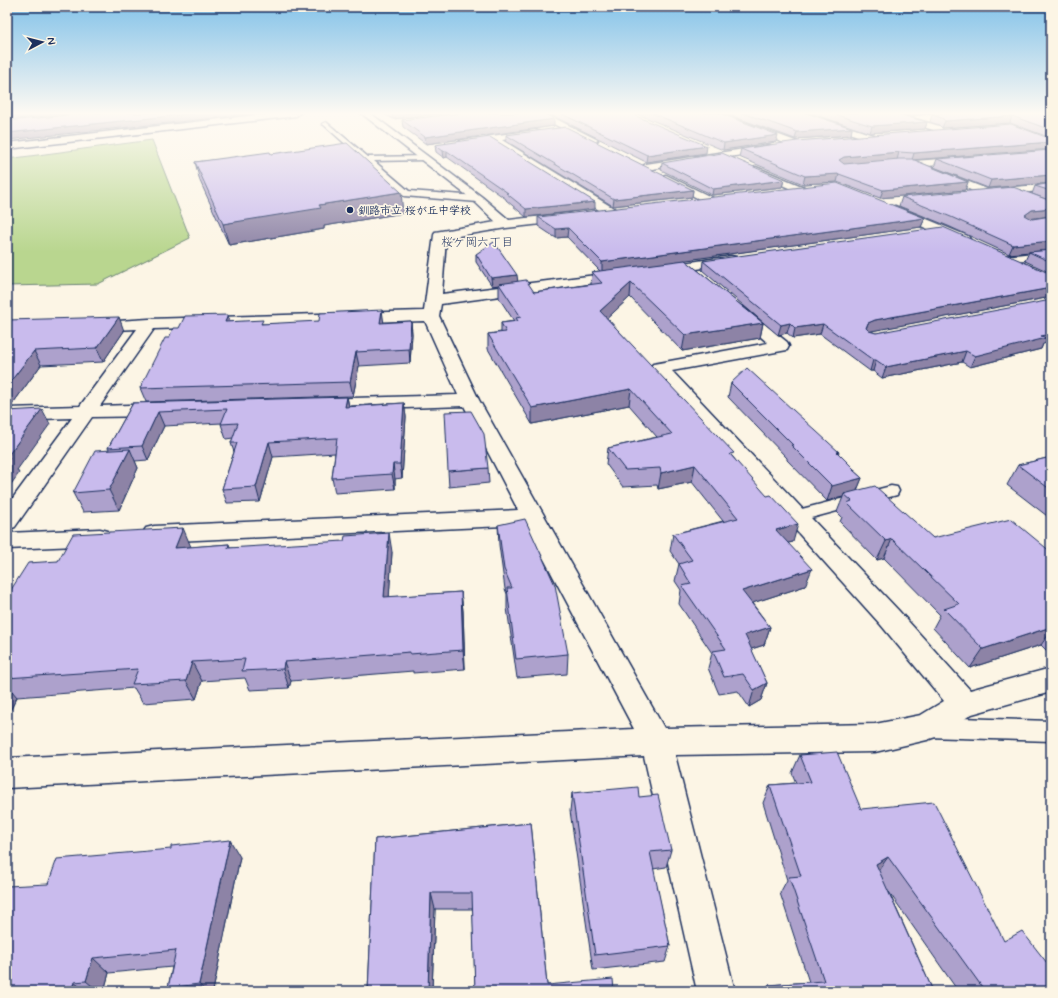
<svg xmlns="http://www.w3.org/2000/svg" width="1058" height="998" viewBox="0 0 1058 998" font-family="Mynerve,'Klee One',sans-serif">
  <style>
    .green { fill: #b9d68f; stroke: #6a8276 }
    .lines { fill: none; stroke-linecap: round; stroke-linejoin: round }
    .service-casing { stroke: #1b2f5e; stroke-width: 3 }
    .minor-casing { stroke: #1b2f5e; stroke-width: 3 }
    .service { fill: #fcf5e5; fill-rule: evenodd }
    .minor { fill: #fcf5e5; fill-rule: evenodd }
    .wall { fill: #ada1cc; stroke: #1b2f5e }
    .shaded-wall { fill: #8d83a6; stroke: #1b2f5e }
    .building { fill: #c9bbed; stroke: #1b2f5e }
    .poi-dot { fill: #1b2f5e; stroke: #fcf5e5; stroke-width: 1.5 }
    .labels { text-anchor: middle; stroke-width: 3.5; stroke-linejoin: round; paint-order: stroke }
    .far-poi-label { font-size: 11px; font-weight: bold; fill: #1b2f5e; stroke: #fcf5e5; text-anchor: start }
    .far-neighbourhood-label { font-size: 12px; fill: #1b2f5e; stroke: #fcf5e5 }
  </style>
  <rect width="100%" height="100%" fill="#fcf5e5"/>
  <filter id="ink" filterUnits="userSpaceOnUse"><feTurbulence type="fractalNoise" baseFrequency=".025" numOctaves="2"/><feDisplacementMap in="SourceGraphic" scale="8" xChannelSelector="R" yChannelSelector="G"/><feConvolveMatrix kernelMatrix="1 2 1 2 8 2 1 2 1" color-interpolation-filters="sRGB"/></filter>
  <g filter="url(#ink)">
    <polygon class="green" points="152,140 190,238 98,284 7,286 7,159"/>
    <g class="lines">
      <g class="service-casing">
        <g id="service">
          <polygon points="326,122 368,157 427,156 428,158 424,160 374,161 409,191 478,196 483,199 478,202 404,196 324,125 322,124"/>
          <polygon points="1051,251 1051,257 1006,262 1001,259 1006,256"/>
          <polygon points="891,486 897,487 899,491 897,495 796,522 790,520 787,516 790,512"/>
          <polygon points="927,717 1051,721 1051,741 927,737 919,734 915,727 919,720"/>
        </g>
      </g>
      <g class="minor-casing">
        <g id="minor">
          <polygon points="275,113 300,113 296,116 7,149 7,143"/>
          <polygon points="361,113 370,113 482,197 509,220 568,213 572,214 574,217 572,220 568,221 506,228 446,238 442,294 620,272 625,273 627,276 625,279 620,280 441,304 439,316 479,400 664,728 875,724 921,715 944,701 881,625 650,368 653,364 659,363 768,343 733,313 730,310 733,307 738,305 743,307 787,342 789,346 787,350 672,371 899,611 970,690 1051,668 1051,692 972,714 938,736 927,740 875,752 675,755 735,991 697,991 644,756 7,788 7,758 634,729 526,525 154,542 146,540 142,534 146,528 154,526 518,510 464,406 318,411 311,409 309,405 311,401 318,399 458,395 425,321 154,329 100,406 158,404 165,406 167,410 165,414 158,416 92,417 15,527 7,530 7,506 72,418 7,420 7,408 80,406 137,329 92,331 86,329 84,326 86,323 149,319 424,311 434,235 435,232 496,222 474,201"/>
          <polygon points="534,113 544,113 598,140 596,142 590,142 535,115"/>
          <polygon points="709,113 720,113 798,142 800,144 798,146 792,146 710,115"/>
          <polygon points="794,113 806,113 876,136 878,138 876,140 870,140 795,115"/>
          <polygon points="881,113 894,113 950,129 952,131 947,134 944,133 882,115"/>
          <polygon points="535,130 538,131 540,133 538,135 502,140 615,209 617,212 615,215 607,215 491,142 462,146 457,143 462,140"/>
          <polygon points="770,145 775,148 774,150 646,170 641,167 646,164"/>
          <polygon points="966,157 971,160 970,162 928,166 987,189 1051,184 1051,190 986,196 910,166 909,164 914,161"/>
          <polygon points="756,167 804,187 806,189 804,191 796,191 752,172 751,170 752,168"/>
          <polygon points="666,175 713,198 715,200 713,202 705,202 662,180 661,178 662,176"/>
          <polygon points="895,206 968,236 970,239 968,242 958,242 891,213 889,210 891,207"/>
          <polygon points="731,256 736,257 738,260 736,263 664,274 659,273 657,270 659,267 664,266"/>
          <polygon points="100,529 108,531 112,537 108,543 100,545 7,549 7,533"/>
        </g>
      </g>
      <use href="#service" class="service"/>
      <use href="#minor" class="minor"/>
    </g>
    <g class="wall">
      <polygon points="383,113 448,113 393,119"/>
      <polygon points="547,113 629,113 706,153 646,162"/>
      <polygon points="635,113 719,113 776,142 723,150"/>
      <polygon points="724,113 806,113 852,128 851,135 795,139"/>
      <polygon points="810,113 894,113 927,122 925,129 870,133"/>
      <polygon points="899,113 935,113 913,116"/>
      <polygon points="1051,113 1051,138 1010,123 942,128 939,125 930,122 932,115"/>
      <polygon points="402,120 554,126 426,144 403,127"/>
      <polygon points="506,135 693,190 692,197 613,206 506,141"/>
      <polygon points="1051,139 914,160 968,182 965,190 880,198 837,182 803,184 739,157 741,149"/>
      <polygon points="435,145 595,209 526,217 506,200 506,199 447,157 444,158 436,152"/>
      <polygon points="1051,150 1051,183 988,188 934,167 937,159"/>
      <polygon points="271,154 403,213 324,226 324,229 229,245 200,181 195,162"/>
      <polygon points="662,163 784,180 782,187 712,195 661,170"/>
      <polygon points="1051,183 1051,201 1032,194 1035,186"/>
      <polygon points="902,197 1051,201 1051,216 1031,218 1032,219 1051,216 1051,273 1025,261 1029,252 1009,254 948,226 899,206"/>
      <polygon points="538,217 925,218 921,227 685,260 763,323 760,338 682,351 630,297 607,318 733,457 793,542 788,543 805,586 752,603 770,627 764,645 751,649 767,683 761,700 749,707 738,691 719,694 708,668 712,653 679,604 681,590 675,581 679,564 670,551 673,534 723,521 692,482 658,489 657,485 623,487 606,464 608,448 657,437 629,405 532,424 488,349 488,334 501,332 501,323 514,321 499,298 499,285 492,286 476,262 476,254 534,292 591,284 592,272 600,271 567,237 556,238 538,226"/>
      <polygon points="703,261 1051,274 1051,297 870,331 876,333 1043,344 1041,349 970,367 962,362 882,378 873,371 870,371 820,334 793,338 787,333 778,335 702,270"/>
      <polygon points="228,315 229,321 264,324 384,322 411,321 412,334 410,363 359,366 353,396 146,402 140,388 169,338 179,328"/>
      <polygon points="7,320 124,331 103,362 41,365 11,406"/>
      <polygon points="731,383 839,452 838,454 855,472 862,478 857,490 933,538 1051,552 1051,651 1048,652 1041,645 970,668 933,628 940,615 884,558 877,560 840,522 842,517 837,512 843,497 827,501 787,460 787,458 728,397"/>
      <polygon points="347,397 349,406 404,403 406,417 402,478 395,479 395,489 335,493 332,478 335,453 273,457 260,502 227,503 222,489 234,452 231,443 233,438 226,439 221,424 222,423 164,426 148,460 135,461 138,468 119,510 83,512 73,493 109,450 108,448 133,403"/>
      <polygon points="1051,457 1051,519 1007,485 1018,465"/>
      <polygon points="488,468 489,483 449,487 448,471"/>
      <polygon points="498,525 568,654 567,674 517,678 507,608 507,594 505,589 499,545"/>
      <polygon points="229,544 230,548 392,552 389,597 461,592 463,611 465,669 413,673 413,671 291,681 289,688 250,690 245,678 202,681 196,699 143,703 134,688 17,697 9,713 7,713 7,596 58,561 191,547"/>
      <polygon points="800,755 861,809 1004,941 1051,991 958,991 889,892 933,991 764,991 768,985 809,982 780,893 787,880 763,803 770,785 796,783 792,773"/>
      <polygon points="572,793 639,797 671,850 666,867 653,869 670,946 665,962 593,970 570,811"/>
      <polygon points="531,823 547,985 614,991 475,991 473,909 435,909 432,991 368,991 375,839"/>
      <polygon points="240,857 213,991 171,991 168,988 172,967 109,973 104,991 7,991 48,884"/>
    </g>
    <g class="shaded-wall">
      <polygon points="7,113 76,113 7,120"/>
      <polygon points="198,113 255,113 197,120 7,140 7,133"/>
      <polygon points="392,113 448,113 393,119"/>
      <polygon points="914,113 935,113 913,116"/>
      <polygon points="1012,116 1010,123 942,128 945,121"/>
      <polygon points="554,119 554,126 426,144 425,137"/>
      <polygon points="927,122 925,129 870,133 872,126"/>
      <polygon points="852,128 851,135 795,139 797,132"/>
      <polygon points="778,135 776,142 723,150 724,143"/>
      <polygon points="1051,142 1051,149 912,160 914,153"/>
      <polygon points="707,146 706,153 646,162 647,155"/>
      <polygon points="443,151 447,151 447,157 444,158"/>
      <polygon points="899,152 897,160 842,165 839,160 844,157"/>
      <polygon points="839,174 837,182 803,184 805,176"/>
      <polygon points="1051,175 1051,183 988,188 991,180"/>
      <polygon points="784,180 782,187 712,195 713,189"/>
      <polygon points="968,182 965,190 880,198 883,190"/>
      <polygon points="693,190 692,197 613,206 614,199"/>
      <polygon points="401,192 403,213 324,226 324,229 229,245 223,224 319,205"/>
      <polygon points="595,202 595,209 526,217 526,209"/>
      <polygon points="1051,208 1051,216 1028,219 1025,215 1032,210"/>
      <polygon points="925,218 921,227 602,272 602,262"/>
      <polygon points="568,228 567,237 556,238 556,229"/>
      <polygon points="1051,241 1051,250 1009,254 1013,245"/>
      <polygon points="517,275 518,283 499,284 499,285 492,286 491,278"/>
      <polygon points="631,283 630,297 599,326 600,311"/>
      <polygon points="1051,288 1051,297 872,331 865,333 863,338 868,323 875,320"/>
      <polygon points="382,310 384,324 380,323"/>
      <polygon points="228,315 231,328 225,322"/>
      <polygon points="119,317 124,331 103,362 97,348"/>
      <polygon points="411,321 412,334 410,363 409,349"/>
      <polygon points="763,323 760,338 682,351 685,335"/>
      <polygon points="790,323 787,333 778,335 781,325"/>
      <polygon points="823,324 820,334 793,338 795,328"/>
      <polygon points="1051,333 1051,342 1043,344 1041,349 970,367 975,356 1041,336"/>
      <polygon points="34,351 41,365 11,406 7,407 7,386"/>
      <polygon points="966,351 962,362 882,378 886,367"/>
      <polygon points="356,352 359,366 353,396 350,382"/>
      <polygon points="873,360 876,360 873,371 870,371"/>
      <polygon points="631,389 629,405 532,424 532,408"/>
      <polygon points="347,397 350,411 345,407"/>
      <polygon points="404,403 406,417 402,478 400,464"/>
      <polygon points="42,409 50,424 17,470 19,473 7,490 7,457"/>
      <polygon points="158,412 164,426 148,460 142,446"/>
      <polygon points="269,442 273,457 260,502 256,487"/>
      <polygon points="130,449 138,468 119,510 109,490"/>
      <polygon points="393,464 395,479 395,489 392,474"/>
      <polygon points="695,465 692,482 658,489 661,473"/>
      <polygon points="853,470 855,470 851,481 862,478 856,493 844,494 843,497 827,501 832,486"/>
      <polygon points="798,524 793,542 771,547 776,530"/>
      <polygon points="183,528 191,547 175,548"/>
      <polygon points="389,533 392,552 388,616 384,597"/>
      <polygon points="892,539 884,558 877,560 886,541"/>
      <polygon points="812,569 805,586 737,608 742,591"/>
      <polygon points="461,592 463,611 465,669 463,650"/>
      <polygon points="770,627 764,645 739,653 745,635"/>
      <polygon points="1051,627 1051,631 1041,645 970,668 983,649"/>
      <polygon points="192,662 202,681 196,699 186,681"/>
      <polygon points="284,662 291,681 289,688 283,669"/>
      <polygon points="767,683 761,700 749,707 754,690"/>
      <polygon points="7,685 17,697 9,713 7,710"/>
      <polygon points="230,840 240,857 213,991 205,991 199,984"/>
      <polygon points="888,857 876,874 876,864"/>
      <polygon points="431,893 435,909 432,991 428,991"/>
      <polygon points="93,958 109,973 104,991 98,991 86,981"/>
      <polygon points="74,982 85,991 71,991"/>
    </g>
    <g class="building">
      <polygon points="89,113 198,113 7,133 7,121"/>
      <polygon points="462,113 543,113 554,119 425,137 402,120"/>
      <polygon points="560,113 629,113 707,146 647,155"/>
      <polygon points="652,113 719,113 778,135 724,143"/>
      <polygon points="743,113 806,113 852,128 797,132"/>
      <polygon points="831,113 894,113 927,122 872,126"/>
      <polygon points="945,113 1051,113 1051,130 1012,116 945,121 942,118 932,115"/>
      <polygon points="1011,124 1051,139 1051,142 914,153 899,152 844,157 839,160 844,164 899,159 912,159 968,182 883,190 839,174 805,176 741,149 797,141"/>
      <polygon points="566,127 693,190 614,199 506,135"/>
      <polygon points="490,137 595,202 526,209 506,193 508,193 447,151 443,151 435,145"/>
      <polygon points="347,143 401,192 319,205 321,208 223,224 195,162 270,152 271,154"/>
      <polygon points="1051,150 1051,175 991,180 937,159"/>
      <polygon points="722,153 784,180 713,189 662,163"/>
      <polygon points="837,183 925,218 602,262 568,228 556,229 538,217"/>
      <polygon points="1051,183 1051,191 1035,186"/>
      <polygon points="1013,187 1051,201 1051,208 1032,210 1025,215 1032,219 1051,216 1051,241 1013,245 951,217 902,197"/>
      <polygon points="943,227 1051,274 1051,288 875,320 868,323 866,328 869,331 876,333 1051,300 1051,333 1041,336 1046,338 975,356 966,351 886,367 876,360 873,360 823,324 795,328 790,323 781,325 703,261"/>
      <polygon points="494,242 517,275 491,278 476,254"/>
      <polygon points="1051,250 1051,262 1029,252"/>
      <polygon points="685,260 763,323 685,335 631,283 600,311 734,453 730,454 767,496 771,495 798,524 776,530 812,569 742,591 770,627 745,635 767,683 754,690 743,674 724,677 713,651 726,649 682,586 691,584 679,564 692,560 673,534 738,518 695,465 661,473 660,468 625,470 608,448 672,434 631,389 532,408 488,334 506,332 501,323 518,321 516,318 521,317 499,284 526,280 534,292 602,283 592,272"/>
      <polygon points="382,310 380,323 411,321 409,349 356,352 350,382 140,388 165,338 169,338 173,328 179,328 185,316 228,315 225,322 263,320 261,324 319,321 320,313"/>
      <polygon points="119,317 97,348 34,351 7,386 7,320"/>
      <polygon points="747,368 839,452 837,452 855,470 853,470 862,478 832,486 791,445 793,445 731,383"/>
      <polygon points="347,397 345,407 404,403 400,464 393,464 392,474 332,478 337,438 269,442 256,487 222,489 237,443 231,443 238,423 221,424 227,409 158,412 142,446 108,448 133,403"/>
      <polygon points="42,409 7,457 7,411"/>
      <polygon points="471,411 484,434 488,468 448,471 445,412"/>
      <polygon points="130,449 109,490 73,493 95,451"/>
      <polygon points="1051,457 1051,490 1018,465"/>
      <polygon points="7,458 10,458 7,462"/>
      <polygon points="875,486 933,538 1011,519 1051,552 1051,627 983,649 944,609 959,604 892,539 886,541 847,503 852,501 844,494"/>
      <polygon points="525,519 555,585 568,654 516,659 507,588 512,588 504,569 498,525"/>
      <polygon points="183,528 175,548 229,544 228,548 344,541 345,536 389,533 384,597 461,592 463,650 410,654 410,652 284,662 283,669 242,671 245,659 192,662 186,681 132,684 138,669 7,678 7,596 28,563 58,561 73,534"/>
      <polygon points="837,752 861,809 934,802 1004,941 1022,931 1051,968 1051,991 985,991 888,857 876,864 933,991 769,991 768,985 824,981 789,877 801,876 770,785 811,782 800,755"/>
      <polygon points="638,787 639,797 658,795 671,850 650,852 670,946 595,955 572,793"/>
      <polygon points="531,823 547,985 613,979 614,991 475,991 472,893 431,893 428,991 368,991 375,839"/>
      <polygon points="230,840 199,984 168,988 176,950 93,958 86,981 74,982 71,991 7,991 7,886 48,884 57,859 171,849 171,846"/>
    </g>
  </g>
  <linearGradient id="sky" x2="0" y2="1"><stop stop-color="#83c2e9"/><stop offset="0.45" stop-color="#fefaf3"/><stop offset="1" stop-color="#fefaf3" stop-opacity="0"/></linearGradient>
  <rect width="1058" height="252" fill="url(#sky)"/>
  <circle class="poi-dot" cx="350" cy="210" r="4"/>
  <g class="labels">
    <g class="far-poi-label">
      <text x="358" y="214">釧路市立 桜が丘中学校</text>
    </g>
    <g class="far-neighbourhood-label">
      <text x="477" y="246">桜ケ岡六丁目</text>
    </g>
  </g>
  <rect width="1058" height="998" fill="none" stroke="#fcf5e5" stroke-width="24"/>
  <rect x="12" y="12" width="1034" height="974" fill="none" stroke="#1b2f5e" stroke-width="1.5" filter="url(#ink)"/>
  <g transform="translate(42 42) rotate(83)" stroke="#fcf5e5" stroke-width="3" paint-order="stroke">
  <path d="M0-3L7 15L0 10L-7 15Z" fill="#1b2f5e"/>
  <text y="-6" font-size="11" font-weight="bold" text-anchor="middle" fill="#1b2f5e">N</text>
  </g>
</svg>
